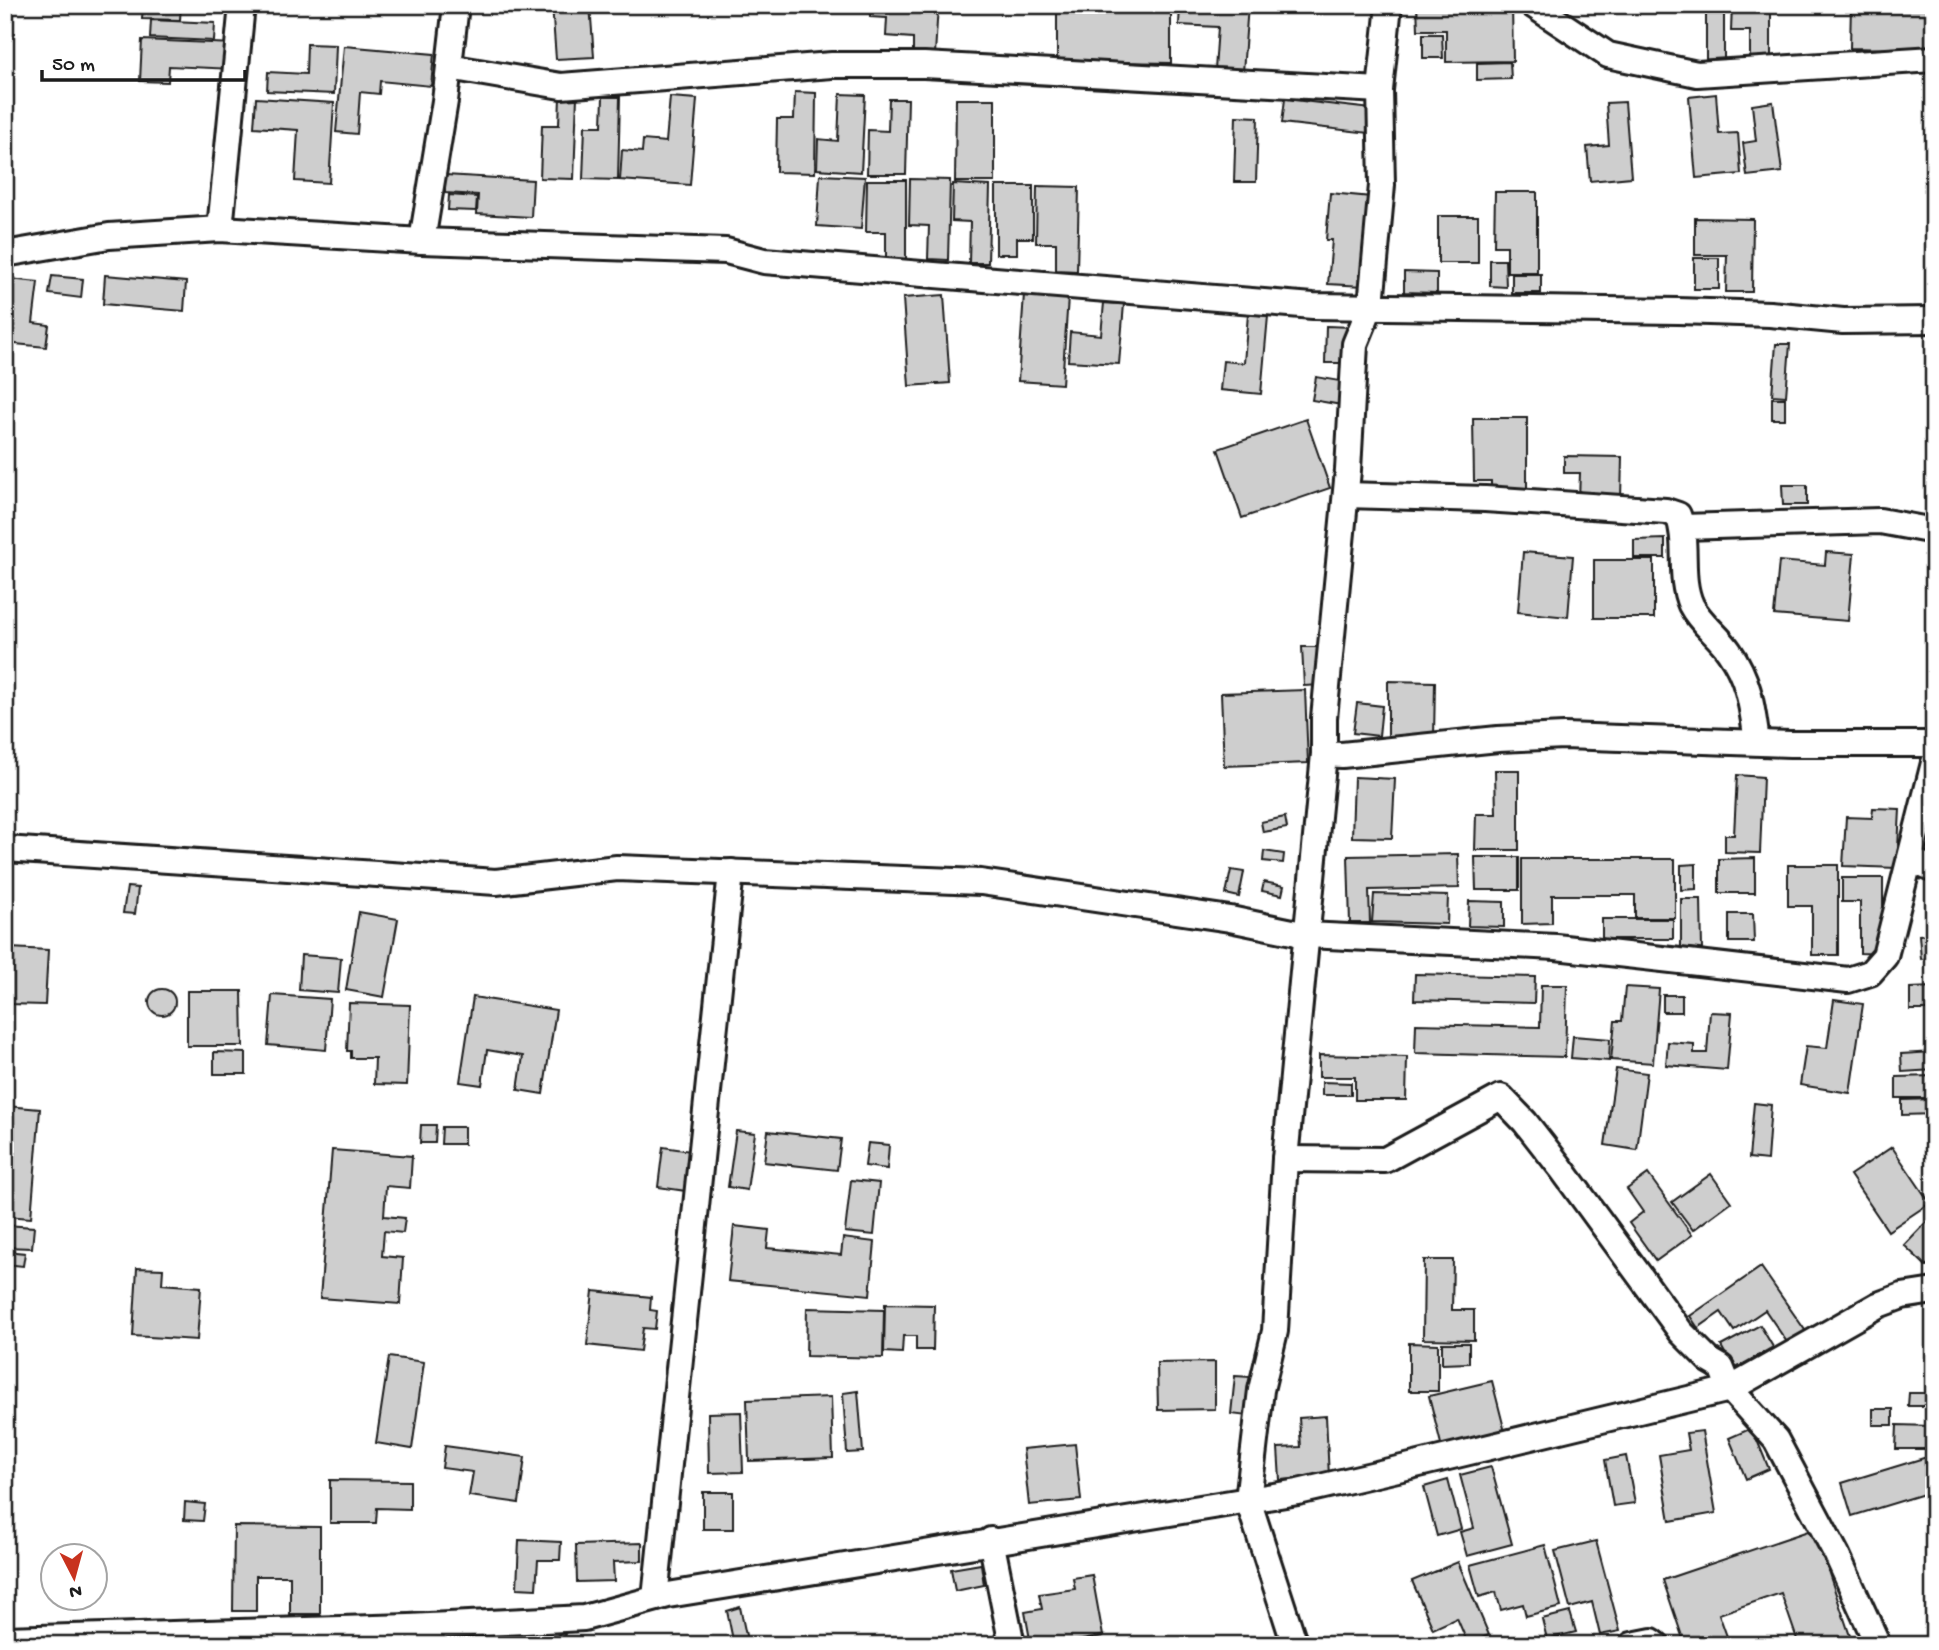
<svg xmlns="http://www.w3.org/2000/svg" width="1939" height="1650" viewBox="0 0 1939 1650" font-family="'Gochi Hand',sans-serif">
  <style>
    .building { fill: #cecece; stroke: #1c1c1c; stroke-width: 2 }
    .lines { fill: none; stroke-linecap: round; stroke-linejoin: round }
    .minor-casing { stroke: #1c1c1c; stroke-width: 30 }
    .minor { stroke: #fff; stroke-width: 24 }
  </style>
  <rect width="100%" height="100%" fill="#fff"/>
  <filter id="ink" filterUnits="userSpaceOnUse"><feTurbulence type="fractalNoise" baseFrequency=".0143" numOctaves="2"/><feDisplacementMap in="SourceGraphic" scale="14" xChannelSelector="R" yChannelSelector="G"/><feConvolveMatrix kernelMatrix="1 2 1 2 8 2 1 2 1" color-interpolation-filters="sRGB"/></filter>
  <g filter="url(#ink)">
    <g class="building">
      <polygon points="143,5 181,5 180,20 142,19"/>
      <polygon points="552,5 590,5 594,57 556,59"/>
      <polygon points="870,5 938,5 935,54 913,53 913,38 886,36 887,18 870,17"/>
      <polygon points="1057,5 1171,5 1171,63 1057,61"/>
      <polygon points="1180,5 1248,5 1243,72 1215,70 1218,27 1179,25"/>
      <polygon points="1417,5 1512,5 1513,61 1446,62 1446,30 1418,30"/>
      <rect x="1706" y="5" width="18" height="56"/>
      <polygon points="1732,5 1771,5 1771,61 1750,61 1750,31 1731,31"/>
      <polygon points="1851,5 1934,5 1934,50 1850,48"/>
      <polygon points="151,20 215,23 214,41 150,38"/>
      <polygon points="1423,34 1442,34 1443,58 1423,58"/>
      <polygon points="142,40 234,44 233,69 169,66 168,82 140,81"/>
      <polygon points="307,44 336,45 334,94 267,91 268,72 306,74"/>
      <polygon points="344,46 434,54 431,86 380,81 379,94 360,92 357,134 336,132"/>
      <polygon points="1510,62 1511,79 1477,80 1477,63"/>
      <polygon points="795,92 816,93 815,173 776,172 777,119 794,119"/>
      <polygon points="840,94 865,95 861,172 817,169 818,139 838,141"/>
      <polygon points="1716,94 1719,134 1738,133 1741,174 1696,178 1689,97"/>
      <polygon points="560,96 577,96 574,179 540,178 542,125 559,125"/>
      <polygon points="603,97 620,97 618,180 583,179 585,126 602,126"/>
      <polygon points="670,97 697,99 690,185 620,180 622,150 642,152 643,140 666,142"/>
      <polygon points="256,98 334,103 329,183 295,181 298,130 254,127"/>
      <polygon points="889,99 908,99 906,174 867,174 868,130 888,131"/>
      <polygon points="956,99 995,99 995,182 955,182"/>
      <polygon points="1285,99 1371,109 1369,133 1282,123"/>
      <polygon points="1625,102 1631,177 1590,181 1587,147 1609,145 1606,103"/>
      <polygon points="1773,102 1782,172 1747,176 1743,143 1756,141 1752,105"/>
      <polygon points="1236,116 1258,117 1256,182 1234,182"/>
      <polygon points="445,175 533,180 531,217 477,214 478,195 445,193"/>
      <polygon points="820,175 865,177 861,229 817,226"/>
      <polygon points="910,179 950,180 948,260 928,259 929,226 909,225"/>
      <polygon points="867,180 906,180 906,259 886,258 886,232 866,232"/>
      <polygon points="953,184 990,186 988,263 969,263 970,222 952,221"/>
      <polygon points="996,186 1033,186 1033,238 1017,238 1017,254 996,254"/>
      <polygon points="1037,186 1079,187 1077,271 1056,270 1056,243 1036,243"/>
      <polygon points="1495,192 1537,192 1537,272 1507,272 1507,246 1494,246"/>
      <polygon points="1330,193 1371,197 1364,286 1328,284 1332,240 1326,240"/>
      <polygon points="449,195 477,197 476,211 448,210"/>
      <rect x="1438" y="216" width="40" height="47"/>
      <polygon points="1695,218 1753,219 1752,292 1726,292 1727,255 1695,255"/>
      <rect x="1694" y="258" width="25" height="31"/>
      <polygon points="1490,260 1505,260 1506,287 1490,286"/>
      <polygon points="1404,272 1437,273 1437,293 1404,292"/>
      <rect x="1512" y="274" width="29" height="19"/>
      <polygon points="105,275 186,282 184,311 103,304"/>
      <polygon points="52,276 83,279 81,298 49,294"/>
      <polygon points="9,279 38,282 33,323 49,325 46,347 5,343"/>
      <polygon points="1024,294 1068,297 1062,384 1018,381"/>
      <polygon points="944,295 950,383 909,386 903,298"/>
      <polygon points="1104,303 1124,304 1119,364 1068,361 1070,332 1101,335"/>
      <polygon points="1248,314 1268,316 1261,394 1220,390 1223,361 1244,363"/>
      <polygon points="1326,326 1352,327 1352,363 1325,363"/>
      <polygon points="1776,344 1790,344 1786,396 1772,395"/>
      <polygon points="1316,377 1346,382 1342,405 1312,400"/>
      <rect x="1772" y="398" width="13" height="21"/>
      <polygon points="1473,418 1527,418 1527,491 1491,491 1491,481 1474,481"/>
      <polygon points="1306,419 1330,488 1242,518 1218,449"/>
      <polygon points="1564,456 1622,457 1621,499 1579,499 1580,473 1564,473"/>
      <polygon points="1782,485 1807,485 1807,505 1783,505"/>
      <polygon points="1665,539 1665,558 1634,558 1634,540"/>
      <polygon points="1523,552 1573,556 1568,617 1518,612"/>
      <polygon points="1826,552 1854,554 1848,621 1774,615 1779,561 1825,565"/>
      <rect x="1594" y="560" width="60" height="58"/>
      <polygon points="1302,647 1320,647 1321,685 1304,686"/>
      <polygon points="1388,681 1435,682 1434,737 1388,736"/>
      <polygon points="1305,690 1308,763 1224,766 1221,693"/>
      <polygon points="1357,703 1382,706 1379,736 1353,733"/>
      <polygon points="1495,770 1519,770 1519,850 1475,850 1476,814 1496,814"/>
      <polygon points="1737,775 1763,777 1760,853 1725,852 1725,835 1734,835"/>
      <polygon points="1354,777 1395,779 1392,838 1352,837"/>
      <polygon points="1873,808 1900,809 1897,868 1843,866 1846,817 1872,818"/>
      <polygon points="1285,817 1287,828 1263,832 1261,822"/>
      <polygon points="1264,851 1284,854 1283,863 1263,861"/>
      <polygon points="1458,854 1459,888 1369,890 1370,923 1350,923 1348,856"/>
      <polygon points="1475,857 1519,857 1519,890 1476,890"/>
      <polygon points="1755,858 1755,893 1719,893 1719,859"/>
      <polygon points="1522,859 1675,859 1675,918 1635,918 1635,895 1552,895 1552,923 1522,924"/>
      <polygon points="1696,864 1696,889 1681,890 1681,865"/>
      <polygon points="1788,865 1838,865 1838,955 1812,955 1812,906 1788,906"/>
      <polygon points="1231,870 1244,872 1239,897 1226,894"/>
      <polygon points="1842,878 1883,878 1883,954 1860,953 1860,902 1842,902"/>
      <polygon points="1264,882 1284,886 1282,895 1262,891"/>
      <polygon points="127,887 138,888 135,914 123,913"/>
      <polygon points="1374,894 1448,896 1447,924 1372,922"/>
      <polygon points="1681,899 1701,899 1702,950 1681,950"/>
      <polygon points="1469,901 1504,902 1504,927 1468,926"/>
      <polygon points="359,912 398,919 384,997 346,990"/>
      <polygon points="1729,914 1753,914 1754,942 1729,942"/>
      <rect x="1602" y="919" width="71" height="20"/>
      <polygon points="1934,934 1934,958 1921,959 1919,935"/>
      <polygon points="10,948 48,950 45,1005 8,1004"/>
      <polygon points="301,955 341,958 338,993 299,990"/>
      <polygon points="1415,974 1535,977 1534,1003 1414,1000"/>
      <polygon points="1541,985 1567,985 1565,1057 1415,1053 1416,1024 1540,1027"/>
      <polygon points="1625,987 1659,989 1653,1063 1611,1060 1615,1021 1622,1021"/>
      <polygon points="1934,987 1934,1010 1910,1010 1910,988"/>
      <circle cx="162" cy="1002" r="13"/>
      <polygon points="187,991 242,991 243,1046 187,1046"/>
      <polygon points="272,995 330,999 326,1050 268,1045"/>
      <rect x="1663" y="995" width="19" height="17"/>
      <polygon points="473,997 556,1010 543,1094 518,1090 523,1056 487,1050 482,1085 460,1082"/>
      <polygon points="1834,1000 1863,1004 1850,1093 1800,1085 1806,1046 1827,1048"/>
      <polygon points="349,1003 410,1005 407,1085 374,1084 375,1058 351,1058 351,1051 347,1051"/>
      <polygon points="1710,1012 1732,1013 1727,1070 1666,1065 1668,1042 1694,1044 1694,1053 1707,1053"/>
      <polygon points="1573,1036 1610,1039 1609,1061 1571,1058"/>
      <polygon points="214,1052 246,1053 246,1074 214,1074"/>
      <polygon points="1934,1052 1934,1070 1902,1072 1901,1054"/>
      <polygon points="1319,1055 1407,1057 1406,1100 1355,1100 1355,1077 1319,1077"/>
      <polygon points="1616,1069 1647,1073 1637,1150 1605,1145"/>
      <polygon points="1934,1076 1934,1098 1896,1098 1896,1077"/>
      <polygon points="1322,1082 1351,1083 1351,1095 1322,1095"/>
      <polygon points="1934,1099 1934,1114 1902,1115 1902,1100"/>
      <polygon points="1754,1103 1771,1105 1767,1160 1749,1158"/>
      <polygon points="6,1106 40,1109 31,1218 5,1216"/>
      <polygon points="421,1125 436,1125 435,1143 420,1143"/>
      <polygon points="442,1127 464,1127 464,1144 441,1144"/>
      <polygon points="736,1131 755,1133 747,1190 728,1187"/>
      <polygon points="768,1131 841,1139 837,1170 764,1162"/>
      <polygon points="868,1143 889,1145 887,1169 865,1166"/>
      <polygon points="663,1147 691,1151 686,1191 658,1187"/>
      <polygon points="1892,1147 1930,1203 1888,1231 1850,1175"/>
      <polygon points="332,1150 412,1156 410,1188 386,1186 384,1216 405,1218 403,1233 384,1231 382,1256 403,1258 400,1304 320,1298"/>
      <polygon points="1648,1174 1692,1235 1656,1261 1629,1223 1643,1212 1627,1189"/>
      <polygon points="1711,1174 1731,1202 1693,1230 1672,1202"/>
      <polygon points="851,1180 879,1183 874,1235 845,1232"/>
      <polygon points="1934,1214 1934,1258 1926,1266 1904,1245"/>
      <polygon points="5,1225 34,1227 32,1248 5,1247"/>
      <polygon points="734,1226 769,1230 767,1248 841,1255 843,1238 875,1242 870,1295 728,1281"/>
      <polygon points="5,1251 25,1253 23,1266 5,1264"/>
      <polygon points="1424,1260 1453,1260 1452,1310 1474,1310 1474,1340 1423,1339"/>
      <polygon points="1761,1267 1807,1333 1789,1345 1765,1310 1734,1331 1721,1312 1698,1328 1690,1316"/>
      <polygon points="137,1268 163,1269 162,1284 201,1287 197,1340 133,1336"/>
      <polygon points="593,1291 651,1297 650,1310 657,1311 655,1329 643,1328 640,1351 587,1345"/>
      <polygon points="885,1304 934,1305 933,1350 916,1350 916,1336 903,1336 902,1353 884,1352"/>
      <polygon points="807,1308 884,1310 883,1358 806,1356"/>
      <polygon points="1760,1325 1773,1347 1734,1369 1721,1346"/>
      <polygon points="1409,1343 1438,1344 1438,1391 1409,1391"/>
      <polygon points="1442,1343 1469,1343 1469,1363 1442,1364"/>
      <polygon points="389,1357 424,1362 412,1449 376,1443"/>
      <polygon points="1215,1362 1215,1409 1158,1410 1157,1363"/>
      <polygon points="1235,1376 1251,1377 1247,1416 1231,1414"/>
      <polygon points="1492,1381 1505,1432 1442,1448 1429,1396"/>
      <polygon points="858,1391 863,1452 847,1453 843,1393"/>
      <polygon points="1909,1393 1933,1393 1933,1406 1908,1406"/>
      <polygon points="831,1397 833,1458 749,1461 747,1400"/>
      <rect x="1873" y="1409" width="20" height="16"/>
      <polygon points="741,1412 743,1472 709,1473 708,1413"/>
      <polygon points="1326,1416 1329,1477 1280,1480 1278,1448 1301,1447 1299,1418"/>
      <polygon points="1897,1425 1931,1426 1930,1449 1896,1449"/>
      <polygon points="1752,1428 1769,1469 1746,1479 1729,1438"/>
      <polygon points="1702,1431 1716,1513 1670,1521 1659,1455 1689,1450 1686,1433"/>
      <polygon points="1075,1444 1081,1500 1029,1505 1023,1449"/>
      <polygon points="445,1446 525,1457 519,1503 469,1496 473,1472 442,1468"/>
      <polygon points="1626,1456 1635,1503 1613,1506 1605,1460"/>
      <polygon points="1927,1457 1934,1477 1934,1491 1852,1516 1842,1483"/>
      <polygon points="1491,1467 1512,1544 1467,1556 1460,1532 1474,1528 1460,1475"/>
      <polygon points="330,1480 410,1481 410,1509 377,1508 376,1523 330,1523"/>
      <polygon points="1448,1480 1461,1529 1437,1536 1424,1487"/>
      <rect x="703" y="1492" width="30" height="37"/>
      <polygon points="185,1502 205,1504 203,1521 184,1520"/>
      <polygon points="234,1526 320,1527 320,1614 290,1614 290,1576 256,1576 256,1611 233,1611"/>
      <polygon points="1814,1529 1853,1645 1799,1645 1781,1593 1719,1614 1730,1645 1685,1645 1663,1580"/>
      <polygon points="519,1540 561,1542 560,1560 538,1560 536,1589 517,1588"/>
      <polygon points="1596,1541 1620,1631 1600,1635 1592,1602 1570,1608 1555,1551"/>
      <polygon points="642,1543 642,1561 613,1562 614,1581 577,1582 576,1545"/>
      <polygon points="1545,1545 1561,1607 1526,1616 1523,1604 1501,1610 1496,1592 1479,1597 1470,1565"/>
      <polygon points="1458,1562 1489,1635 1468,1644 1457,1618 1433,1629 1412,1581"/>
      <polygon points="981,1564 984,1585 955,1591 951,1569"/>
      <polygon points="1092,1575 1103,1636 1055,1645 1031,1645 1025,1612 1042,1609 1039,1594 1075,1589 1073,1578"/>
      <polygon points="740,1607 748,1645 734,1645 727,1611"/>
      <polygon points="1570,1612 1576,1632 1547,1639 1542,1619"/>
      <polygon points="565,1634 567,1645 536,1645 535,1640"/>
    </g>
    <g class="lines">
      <g class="minor-casing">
        <g id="minor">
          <polyline points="1389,5 1380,90 1382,185 1371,305 1355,344 1348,470 1324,718 1324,754 1342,755 1498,739 1564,736 1790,744 1934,744"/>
          <polyline points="1533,5 1608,55 1697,74 1934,59"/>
          <polyline points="449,67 561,86 832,65 924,65 1380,90"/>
          <polyline points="220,229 242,5"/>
          <polyline points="422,241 445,101 456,5"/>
          <polyline points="5,254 109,236 220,229 422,241 726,251 764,261 1313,306 1678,311 1770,314 1843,321 1934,320"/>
          <path d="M1346,495l139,4 181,12 12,4c11,28 0,61 13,90 9,18 27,30 38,46 21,30 23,57 28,91"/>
          <polyline points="1683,527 1880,521 1934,531"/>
          <polyline points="5,849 496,882 617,868 981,882 1230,919 1307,935 1556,947 1848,980 1870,973 1885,956 1934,763"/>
          <polyline points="1911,860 1934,870"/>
          <polyline points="1285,1159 1385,1160 1501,1097 1525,1122 1561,1168 1681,1332 1709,1360 1721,1367 1730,1389 1776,1440 1837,1555 1878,1645"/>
          <polyline points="991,1540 1012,1645"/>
          <polyline points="655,1598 731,872"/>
          <polyline points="5,1639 409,1627 584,1618 668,1595 1298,1492 1415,1465 1730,1389 1878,1305 1902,1296 1934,1291"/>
          <polyline points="1295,1645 1248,1500 1261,1390 1275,1331 1285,1159 1324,754"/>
          <polyline points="1632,1645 1652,1641 1657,1645"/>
        </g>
      </g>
      <use href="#minor" class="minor"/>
    </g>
  </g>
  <rect width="1939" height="1650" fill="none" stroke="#fff" stroke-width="28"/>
  <rect x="14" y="14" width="1911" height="1622" fill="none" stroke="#1c1c1c" stroke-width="2.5" filter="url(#ink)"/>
  <g transform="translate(74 1577) rotate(174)"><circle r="33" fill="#ffffff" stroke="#a4a4a4" stroke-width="2"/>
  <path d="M0-5L12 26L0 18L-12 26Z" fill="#c8321e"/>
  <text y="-10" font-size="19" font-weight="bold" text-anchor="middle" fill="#1c1c1c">N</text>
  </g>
  <path d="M42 70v10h203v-10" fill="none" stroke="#1c1c1c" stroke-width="3.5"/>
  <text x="52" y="70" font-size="21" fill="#1c1c1c" stroke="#ffffff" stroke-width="5" paint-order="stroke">50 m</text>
</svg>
